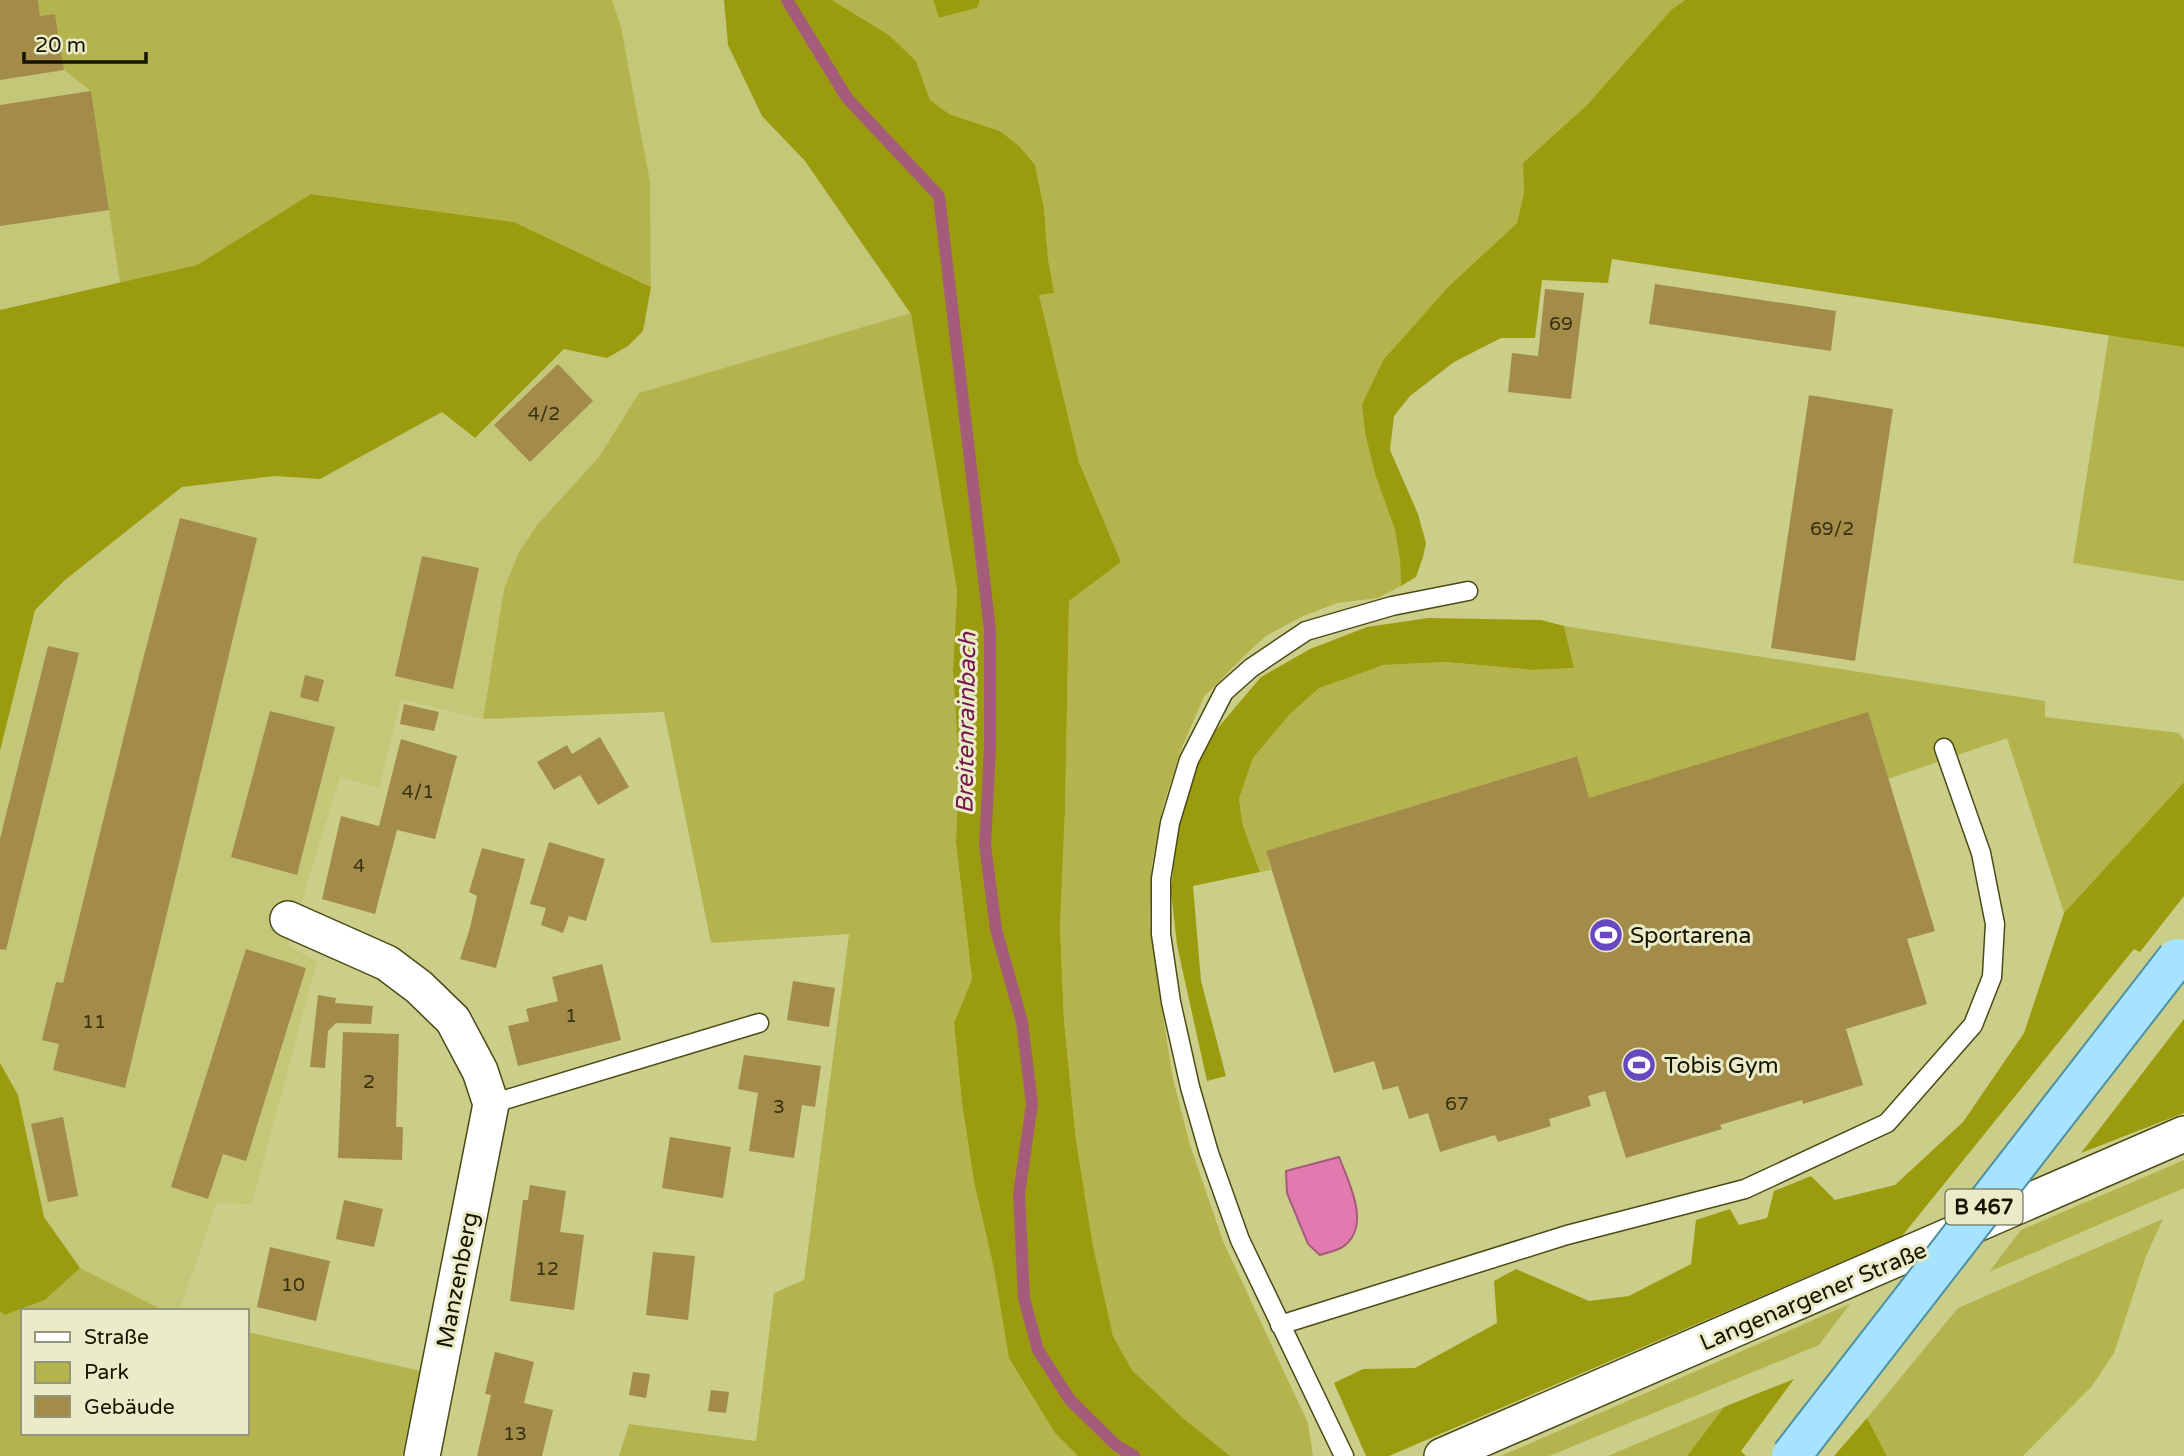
<svg xmlns="http://www.w3.org/2000/svg" width="2184" height="1456" viewBox="0 0 2184 1456" font-family="'Varela Round',sans-serif">
  <style>
    .built { fill: #c4c678 }
    .green { fill: #b3b44e }
    .forest { fill: #9b9b0f }
    .water { fill: #e37aaf; stroke: #a55c7a; stroke-width: 2 }
    .lines { fill: none; stroke-linecap: round; stroke-linejoin: round }
    .stream { stroke: #a55c7a; stroke-width: 12 }
    .building { fill: #a38b49 }
    .service-casing { stroke: #4b4b17; stroke-width: 21 }
    .minor-casing { stroke: #4b4b17; stroke-width: 38 }
    .service { stroke: #fff; stroke-width: 18 }
    .minor { stroke: #fff; stroke-width: 35 }
    .primary-bridge-casing { stroke: #4d8fa4; stroke-width: 42; stroke-linecap: butt }
    .primary-bridge { stroke: #a6e3fe; stroke-width: 38 }
    .labels { text-anchor: middle; stroke-width: 6; stroke-linejoin: round; paint-order: stroke }
    .number-label { font-size: 19px; fill: #383212 }
    .shield { fill: #eaecc9; stroke: #55563c; stroke-width: 2 }
    .shield-label { font-size: 21px; font-weight: bold; fill: #151500 }
    .poi-label { font-size: 23px; fill: #151500; stroke: #eaecc9; text-anchor: start }
    .street-label { font-size: 23px; fill: #151500; stroke: #eaecc9 }
    .water-label { font-size: 24px; font-style: italic; fill: #75174e; stroke: #eaecc9 }
  </style>
  <rect width="100%" height="100%" fill="#cbce88"/>
  <g class="built">
    <polygon points="0,0 151,0 197,265 0,310"/>
    <polygon points="612,0 724,0 728,45 762,115 805,161 911,313 639,393 599,457 537,525 518,554 504,589 483,719 401,699 379,788 340,777 288,946 317,961 252,1204 217,1203 179,1311 165,1311 80,1268 44,1217 18,1095 0,1063 0,751 35,610 65,580 182,487 274,476 320,479 442,412 475,438 564,349 607,357 651,287 650,182 621,27"/>
  </g>
  <g class="green">
    <polygon points="38,0 612,0 621,27 650,182 651,287 514,222 312,194 197,265 120,283 91,91 64,70 55,14 40,16"/>
    <polygon points="832,0 933,0 939,18 977,8 980,0 1685,0 1671,10 1587,105 1523,163 1524,192 1517,223 1448,287 1384,359 1363,404 1365,433 1375,474 1395,530 1400,560 1401,586 1378,598 1337,603 1301,617 1266,636 1243,657 1204,697 1182,747 1163,806 1152,863 1150,922 1160,998 1173,1079 1190,1145 1223,1241 1308,1423 1313,1456 1230,1456 1183,1418 1132,1370 1113,1336 1093,1246 1076,1140 1064,1021 1060,925 1065,811 1069,601 1121,562 1079,462 1039,295 1053,293 1048,259 1044,208 1035,165 1000,131 949,114 930,100 916,61 889,35"/>
    <polygon points="911,313 957,591 953,671 959,765 956,843 972,979 954,1023 962,1103 974,1182 994,1269 1055,1433 1078,1456 619,1456 629,1424 756,1441 774,1293 804,1280 849,934 711,943 664,712 483,719 504,589 518,554 537,525 599,457 639,393"/>
    <polygon points="2109,334 2184,347 2184,581 2073,563"/>
    <polygon points="1564,626 2045,701 2045,717 2179,733 2184,740 2184,782 2064,913 2007,738 1888,779 1589,798 1576,756 1266,851 1271,870 1260,872 1243,826 1239,799 1253,758 1290,714 1319,687 1385,665 1446,662 1533,670 1574,668"/>
    <polygon points="2184,1160 2184,1188 1989,1272 2021,1230"/>
    <polygon points="2163,1219 2146,1256 2114,1353 2092,1386 2023,1456 1887,1456 1867,1418 1958,1308"/>
    <polygon points="80,1268 165,1311 23,1311 23,1433 247,1433 247,1332 421,1371 402,1456 0,1456 0,1312 5,1315 45,1300"/>
    <polygon points="1850,1304 1819,1345 1549,1456 1501,1456"/>
    <polygon points="1724,1407 1687,1456 1608,1456"/>
  </g>
  <g class="forest">
    <polygon points="724,0 832,0 889,35 916,61 930,100 949,114 1000,131 1019,146 1035,165 1044,208 1048,259 1054,293 1039,295 1079,462 1121,562 1069,601 1065,811 1060,926 1064,1021 1076,1140 1093,1246 1113,1336 1132,1370 1183,1418 1230,1456 1078,1456 1055,1433 1009,1358 994,1269 974,1182 962,1103 954,1023 972,979 956,843 959,765 953,671 957,591 911,314 805,161 762,116 728,45"/>
    <polygon points="933,0 980,0 977,8 939,18"/>
    <polygon points="1685,0 2184,0 2184,347 1612,259 1608,283 1542,280 1535,338 1501,338 1454,362 1410,396 1394,416 1390,450 1418,514 1426,543 1423,557 1416,577 1401,586 1400,560 1395,530 1375,474 1365,433 1362,404 1384,359 1448,287 1517,223 1524,192 1523,163 1587,105 1671,10"/>
    <polygon points="311,194 514,222 651,287 643,331 628,346 607,358 564,349 475,438 442,412 320,479 274,476 182,487 65,580 35,610 0,751 0,310 197,265"/>
    <polygon points="1428,618 1541,620 1564,626 1574,668 1533,670 1446,662 1384,665 1319,688 1290,714 1253,758 1239,799 1243,826 1260,872 1193,886 1201,981 1226,1076 1207,1081 1177,945 1171,891 1177,835 1193,773 1216,730 1261,677 1310,649 1367,627"/>
    <polygon points="2184,782 2184,896 2140,952 2134,949 1902,1236 1389,1456 1366,1456 1334,1383 1363,1369 1415,1368 1497,1323 1494,1281 1516,1269 1589,1301 1629,1296 1691,1264 1696,1220 1730,1209 1739,1225 1767,1218 1774,1191 1811,1176 1835,1200 1895,1185 1963,1122 2024,1033 2064,913"/>
    <polygon points="2184,1019 2184,1113 2081,1153"/>
    <polygon points="0,1063 18,1095 44,1217 80,1268 45,1300 5,1315 0,1312"/>
    <polygon points="1794,1379 1741,1451 1746,1456 1687,1456 1724,1407"/>
    <polygon points="1867,1418 1887,1456 1834,1456"/>
  </g>
  <path class="water" d="M1339,1157c10,26 34,71 2,91 -6,3 -15,5 -21,7l-12,-11 -21,-51 -1,-22z"/>
  <g class="lines">
    <polyline class="stream" points="787,0 847,98 939,196 990,630 990,749 985,845 996,929 1022,1022 1032,1104 1019,1194 1024,1298 1038,1350 1070,1400 1117,1446 1134,1456"/>
  </g>
  <g class="building">
    <polygon points="0,0 38,0 40,16 55,14 64,70 0,80"/>
    <polygon points="91,91 109,210 0,226 0,105"/>
    <polygon points="1655,284 1836,311 1831,351 1649,324"/>
    <polygon points="1545,289 1584,293 1571,399 1508,392 1512,353 1538,356"/>
    <polygon points="558,364 593,401 530,462 494,425"/>
    <polygon points="1809,395 1893,409 1855,661 1771,648"/>
    <polygon points="180,518 257,538 125,1088 53,1070 59,1044 42,1040 56,982 63,983 140,671"/>
    <polygon points="422,556 479,568 453,689 395,676"/>
    <polygon points="48,646 79,653 6,950 0,949 0,839"/>
    <polygon points="305,675 324,680 318,702 300,697"/>
    <polygon points="404,704 439,712 434,731 400,724"/>
    <polygon points="270,711 335,727 297,875 231,857"/>
    <polygon points="1868,712 1935,931 1907,939 1927,1004 1846,1029 1863,1085 1803,1104 1802,1100 1720,1125 1722,1129 1626,1158 1605,1091 1588,1096 1591,1106 1549,1119 1551,1126 1498,1142 1495,1135 1440,1152 1428,1113 1409,1119 1398,1086 1383,1090 1374,1061 1334,1073 1266,851 1577,756 1589,798"/>
    <polygon points="600,737 629,787 598,805 580,775 554,790 537,762 567,745 572,754"/>
    <polygon points="401,739 457,756 435,839 397,830 375,914 322,899 341,816 379,826"/>
    <polygon points="549,842 605,859 586,921 569,916 563,933 541,925 546,908 530,904"/>
    <polygon points="482,848 525,859 496,968 460,959 470,928 477,896 469,892"/>
    <polygon points="246,949 306,968 246,1161 223,1154 208,1199 171,1187"/>
    <polygon points="602,964 621,1040 518,1066 508,1026 529,1021 526,1009 558,1001 552,977"/>
    <polygon points="793,981 835,988 829,1027 787,1020"/>
    <polygon points="318,995 336,998 335,1003 373,1006 371,1024 336,1023 328,1031 325,1068 310,1067"/>
    <polygon points="343,1032 399,1034 396,1127 403,1127 402,1160 338,1158"/>
    <polygon points="744,1055 821,1066 815,1107 802,1105 794,1158 749,1151 758,1093 738,1089"/>
    <polygon points="63,1117 78,1196 48,1202 31,1124"/>
    <polygon points="670,1137 731,1147 723,1198 662,1188"/>
    <polygon points="530,1185 566,1191 560,1232 584,1235 574,1310 510,1301 523,1200 528,1200"/>
    <polygon points="344,1200 383,1209 374,1247 336,1239"/>
    <polygon points="270,1247 330,1261 316,1321 257,1307"/>
    <polygon points="653,1252 695,1256 688,1320 646,1315"/>
    <polygon points="495,1352 534,1362 524,1403 553,1410 542,1456 477,1456 491,1395 485,1394"/>
    <polygon points="633,1372 650,1374 646,1398 629,1395"/>
    <polygon points="711,1390 729,1392 726,1413 708,1411"/>
  </g>
  <g class="lines">
    <g class="service-casing">
      <g id="service">
        <polyline points="491,1104 759,1023"/>
        <polyline points="1280,1325 1567,1235 1745,1189 1887,1123 1973,1025 1992,977 1995,924 1981,853 1944,748"/>
        <polyline points="1344,1456 1240,1240 1209,1153 1190,1087 1171,1002 1161,934 1161,879 1170,823 1189,760 1224,692 1251,668 1306,631 1392,606 1468,591"/>
      </g>
    </g>
    <g class="minor-casing">
      <g id="minor">
        <polyline points="288,919 387,963 419,987 453,1020 480,1071 491,1104 422,1456"/>
        <polyline points="1442,1456 2184,1134"/>
      </g>
    </g>
    <use href="#service" class="service"/>
    <use href="#minor" class="minor"/>
    <g class="primary-bridge-casing">
      <polyline id="primary-bridge" points="1791,1456 2177,958"/>
    </g>
    <use href="#primary-bridge" class="primary-bridge"/>
  </g>
  <defs>
    <g id="stadium-disc" transform="scale(1.75)"><circle r="9.5" fill="#6748c1" stroke="#eaecc9"/><path d="M0-5a6.5 5 0 1 0 0 10a6.5 5 0 1 0 0-10ZM-3.5-1.8h7v3.6h-7Z" fill="#fff"/></g>
  </defs>
  <g fill-rule="evenodd">
    <use href="#stadium-disc" x="1606" y="935"/>
    <use href="#stadium-disc" x="1639" y="1065"/>
  </g>
  <g class="labels">
    <g class="number-label">
      <text x="1561" y="330">69</text>
      <text x="544" y="420">4/2</text>
      <text x="1832" y="535">69/2</text>
      <text x="418" y="798">4/1</text>
      <text x="359" y="872">4</text>
      <text x="571" y="1022">1</text>
      <text x="94" y="1028">11</text>
      <text x="369" y="1088">2</text>
      <text x="1457" y="1110">67</text>
      <text x="779" y="1113">3</text>
      <text x="547" y="1275">12</text>
      <text x="293" y="1291">10</text>
      <text x="515" y="1440">13</text>
    </g>
    <rect class="shield" x="1945.5" y="1189.5" width="77" height="35" rx="5"/>
    <g class="shield-label">
      <text x="1984" y="1214">B 467</text>
    </g>
    <g class="poi-label">
      <text x="1630" y="943">Sportarena</text>
      <text x="1664" y="1073">Tobis Gym</text>
    </g>
    <g class="street-label">
      <text transform="translate(457 1280) rotate(-79)" y="8">Manzenberg</text>
      <text transform="translate(1813 1296) rotate(-23)" y="8">Langenargener Straße</text>
    </g>
    <g class="water-label">
      <text transform="translate(966 723) rotate(-89)" y="8">Breitenrainbach</text>
    </g>
  </g>
  <rect x="21" y="1309" width="228" height="126" fill="#eaecc9" stroke="#959679" stroke-width="2"/>
  <rect x="35" y="1332" width="35" height="10" fill="#ffffff" stroke="#959679" stroke-width="2"/>
  <text x="84" y="1344" font-size="21" fill="#151500">Straße</text>
  <rect x="35" y="1362" width="35" height="21" fill="#b3b44e" stroke="#959679" stroke-width="2"/>
  <text x="84" y="1379" font-size="21" fill="#151500">Park</text>
  <rect x="35" y="1396" width="35" height="21" fill="#a38b49" stroke="#959679" stroke-width="2"/>
  <text x="84" y="1414" font-size="21" fill="#151500">Gebäude</text>
  <path d="M24 52v10h122v-10" fill="none" stroke="#151500" stroke-width="3.5"/>
  <text x="35" y="52" font-size="21" fill="#151500" stroke="#eaecc9" stroke-width="5" paint-order="stroke">20 m</text>
</svg>
